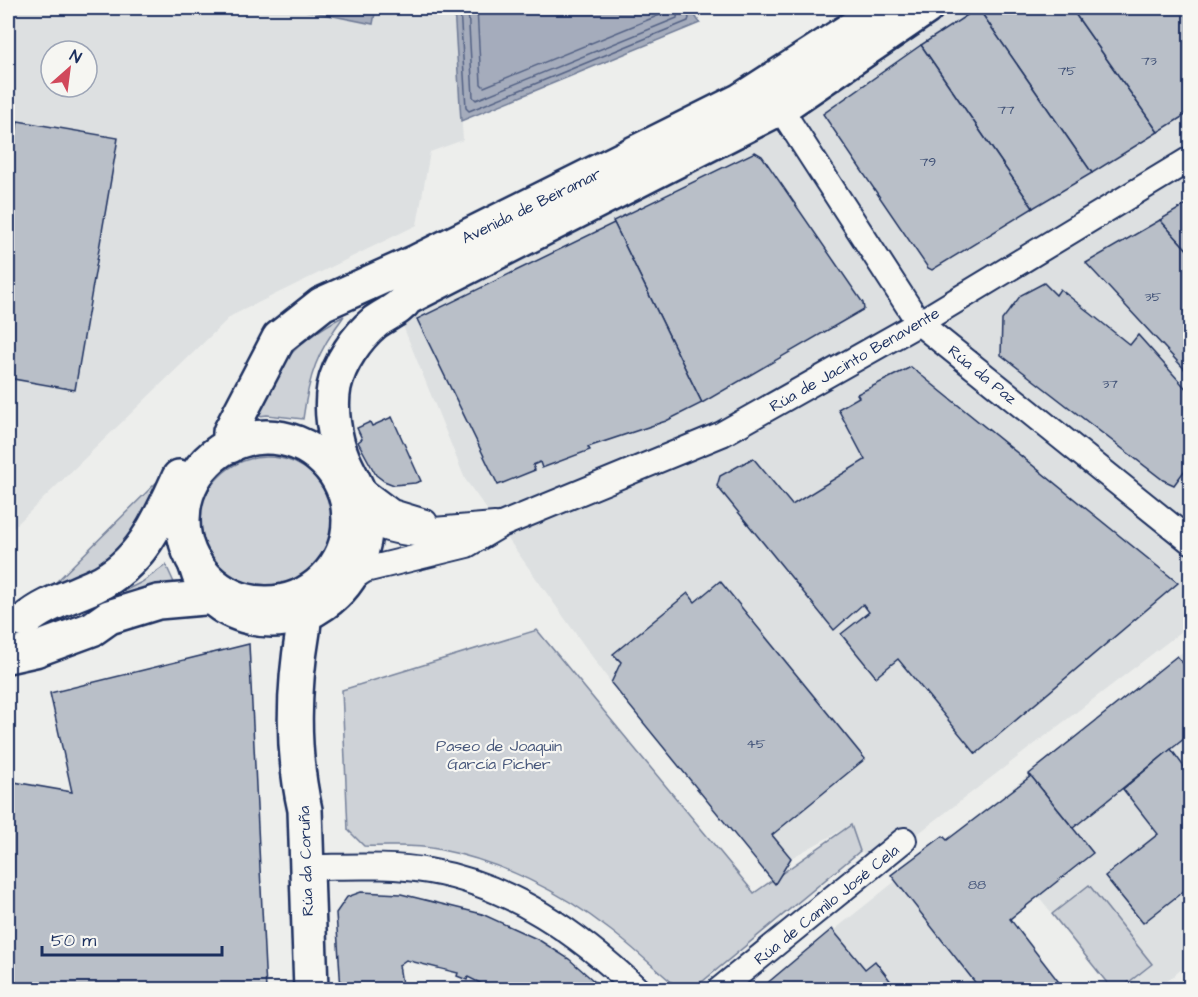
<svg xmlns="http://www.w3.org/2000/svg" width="1198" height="997" viewBox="0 0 1198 997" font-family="'Architects Daughter',sans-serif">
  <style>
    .built { fill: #dde0e1; fill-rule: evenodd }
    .green { fill: #ced2d7; stroke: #74809a; stroke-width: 1.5 }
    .water { fill: #a5acbc; stroke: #6e7a96; stroke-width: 1.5 }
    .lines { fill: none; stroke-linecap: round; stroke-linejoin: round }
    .shore { stroke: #526184; stroke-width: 1.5 }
    .building { fill: #b9bfc8; stroke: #1b2f5e; stroke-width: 1.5 }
    .street-casing { stroke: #1b2f5e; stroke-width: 28 }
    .primary-casing { stroke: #1b2f5e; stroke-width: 38 }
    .street { stroke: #f6f6f2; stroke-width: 24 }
    .primary { stroke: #f6f6f2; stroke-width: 33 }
    .labels { text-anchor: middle; stroke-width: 4.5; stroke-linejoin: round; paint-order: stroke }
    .number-label { font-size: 14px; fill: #425378 }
    .street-label { font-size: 16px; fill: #1b2f5e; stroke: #f6f6f2 }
    .park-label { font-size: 16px; fill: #48587c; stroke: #f6f6f2 }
  </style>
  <rect width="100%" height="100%" fill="#edeeec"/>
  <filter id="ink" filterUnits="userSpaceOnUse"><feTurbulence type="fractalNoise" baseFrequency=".0167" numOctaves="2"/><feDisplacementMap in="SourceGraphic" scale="12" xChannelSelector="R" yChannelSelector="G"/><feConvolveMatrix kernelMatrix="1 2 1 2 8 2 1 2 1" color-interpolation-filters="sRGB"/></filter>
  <g filter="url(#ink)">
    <g class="built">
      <path d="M8,8h286l78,16 4,-16h78l9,132 -33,12 -13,73 -186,91 -223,217zM51,51h36v36h-36z"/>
      <polygon points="954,8 1190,8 1190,625 881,862 860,851 851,825 791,858 775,884 611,683 465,479 399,316 830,93"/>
      <polygon points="1190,646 1190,962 1158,989 1112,989 1039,897 1010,920 1065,989 759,990"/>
    </g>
    <g class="green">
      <path d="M344,316c-27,36 -35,59 -41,103l-36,-4 -16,2c29,-53 38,-72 93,-101z"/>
      <circle cx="267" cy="525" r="68"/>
      <polygon points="172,467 133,549 35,603"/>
      <polygon points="166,565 176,587 112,604 110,598 142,582"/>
      <path d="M537,630l217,263 97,-68 9,26 -157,130 -23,8c-24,-19 -46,-41 -70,-59 -50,-39 -110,-69 -173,-81 -23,-5 -49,-2 -73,-3l-16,-16 -6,-140z"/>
      <polygon points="1089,885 1152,964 1120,989 1112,989 1052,914"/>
    </g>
    <g class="water">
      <polygon points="294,8 376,8 373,24"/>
      <polygon points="454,8 690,8 700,23 461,121"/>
    </g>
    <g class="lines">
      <g class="shore">
        <polyline points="460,8 466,108 469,111 688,21 689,18 685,8"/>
        <polyline points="468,8 473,97 476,100 677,18 678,8"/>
        <polyline points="477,8 481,84 484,87 667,12 669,8"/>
      </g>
    </g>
    <g class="building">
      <polygon points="978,8 1071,8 1158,132 1092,173"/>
      <polygon points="978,8 1092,173 1033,208 921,45"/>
      <polygon points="1071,8 1190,8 1190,112 1158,132"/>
      <polygon points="921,45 1033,208 932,270 928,268 823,114"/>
      <polygon points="18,121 118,138 75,390 8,378 8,178"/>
      <polygon points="755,152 762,156 863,303 864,309 702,403 613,221"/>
      <polygon points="1190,202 1190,253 1160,220"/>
      <polygon points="1160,220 1190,253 1190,375 1086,263"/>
      <polygon points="614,223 702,403 666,421 588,447 590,450 542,468 540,462 533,465 535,470 498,485 417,319"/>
      <polygon points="1044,283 1056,295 1060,289 1130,345 1138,335 1190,393 1190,463 1174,485 1163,480 1001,355 1002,320 1021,295"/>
      <polygon points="911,367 1178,583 976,754 898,659 876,677 841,634 869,612 863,604 834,630 717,486 720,476 753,458 792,505 865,460 838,409 859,397 857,394"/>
      <polygon points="392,417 421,481 415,483 394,485 384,481 376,475 358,442 362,439 357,428 370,422 372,426"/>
      <polygon points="720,581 865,759 772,835 791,858 775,884 611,683 621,662 613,654 688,593 695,602"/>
      <polygon points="249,644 266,990 8,990 8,781 72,792 50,693"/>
      <polygon points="1177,656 1190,672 1190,734 1073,828 1029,774"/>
      <polygon points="1171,749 1190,775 1190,886 1143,923 1105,876 1158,834 1123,789"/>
      <polygon points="1031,776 1093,853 1010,919 1065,990 981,990 891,875 943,836 947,840"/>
      <polygon points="361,892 401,894 482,914 539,940 569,959 604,990 494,990 468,977 467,980 457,976 458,973 406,960 399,965 403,990 341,990 336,913 347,897"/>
      <polygon points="832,929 865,969 875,961 892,983 885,990 759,990"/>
    </g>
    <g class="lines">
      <g class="street-casing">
        <g id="street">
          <polyline points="780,108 919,323 1190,541"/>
          <polyline points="356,485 392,512 425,522"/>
          <path d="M354,512c21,17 46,21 73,23l7,-5 61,-5"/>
          <polyline points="348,581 365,570 467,545 501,525 722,434 919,323 1190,159"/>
          <path d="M305,867c41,0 84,-3 124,4 82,14 150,63 209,119"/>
          <polyline points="719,990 904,840"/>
        </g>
      </g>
      <g class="primary-casing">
        <g id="primary">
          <circle cx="266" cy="520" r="83"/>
          <polyline points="230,446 230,432 279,338 322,304 418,261 741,100 884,8"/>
          <path d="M195,563c8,29 20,44 50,53 26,8 56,4 78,-12 33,-23 50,-64 39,-104 -5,-15 -13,-27 -19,-41 -9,-21 -13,-51 -9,-72 5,-24 23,-50 41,-65 12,-9 24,-12 32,-24l373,-190 146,-100"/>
          <path d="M311,595c-6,11 -7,24 -8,36 -10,59 -11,121 2,179l6,180"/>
          <path d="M25,621c19,-17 48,-25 71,-36 45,-21 64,-66 83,-108"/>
          <polyline points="8,656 35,650 92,629 109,617 158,602 227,596"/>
        </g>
      </g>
      <use href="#street" class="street"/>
      <use href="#primary" class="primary"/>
    </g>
  </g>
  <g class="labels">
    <g class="number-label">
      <text x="1149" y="65">73</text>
      <text x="1067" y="75">75</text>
      <text x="1006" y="114">77</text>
      <text x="928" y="166">79</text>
      <text x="1153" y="301">35</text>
      <text x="1110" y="388">37</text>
      <text x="756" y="748">45</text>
      <text x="977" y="889">88</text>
    </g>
    <g class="street-label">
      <text transform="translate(531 205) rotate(-26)" y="6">Avenida de Beiramar</text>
      <text transform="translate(854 359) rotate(-30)" y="6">Rúa de Jacinto Benavente</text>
      <text transform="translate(983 374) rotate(39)" y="6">Rúa da Paz</text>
      <text transform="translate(305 861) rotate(-92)" y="6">Rúa da Coruña</text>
      <text transform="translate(826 904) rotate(-39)" y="6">Rúa de Camilo José Cela</text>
    </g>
    <g class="park-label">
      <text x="499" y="751">Paseo de Joaquin<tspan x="499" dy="18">García Picher</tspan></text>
    </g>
  </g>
  <rect width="1198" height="997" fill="none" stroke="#f6f6f2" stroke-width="30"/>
  <rect x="15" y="15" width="1168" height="967" fill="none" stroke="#1b2f5e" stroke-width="2" filter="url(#ink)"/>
  <g transform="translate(69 69) rotate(28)"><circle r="28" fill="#f6f6f2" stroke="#9ea6b7" stroke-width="1.5"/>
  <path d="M0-4.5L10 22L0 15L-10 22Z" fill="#d1495b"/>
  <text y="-9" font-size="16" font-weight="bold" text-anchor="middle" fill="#1b2f5e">N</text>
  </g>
  <path d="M42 946v9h180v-9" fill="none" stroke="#1b2f5e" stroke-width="3"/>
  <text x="51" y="946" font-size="18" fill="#1b2f5e" stroke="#f6f6f2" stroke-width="4.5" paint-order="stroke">50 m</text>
</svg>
